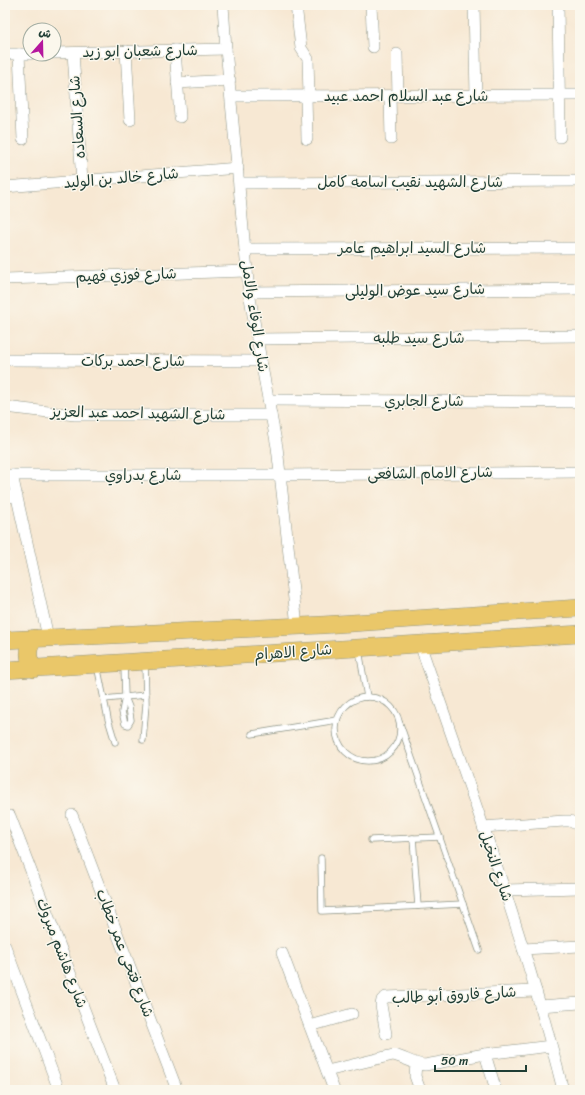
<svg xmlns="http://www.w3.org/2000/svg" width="585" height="1095" viewBox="0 0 585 1095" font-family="Sriracha,'Playpen Sans Arabic',sans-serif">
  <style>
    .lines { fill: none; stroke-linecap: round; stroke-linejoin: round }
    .service-casing { stroke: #8b9284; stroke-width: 7 }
    .minor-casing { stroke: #8b9284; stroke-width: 12 }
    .primary-casing { stroke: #8b9284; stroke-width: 18 }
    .service { stroke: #fff; stroke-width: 5.5 }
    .minor { stroke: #fff; stroke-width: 11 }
    .primary { stroke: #eac769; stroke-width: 17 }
    .labels { text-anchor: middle; stroke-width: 3; stroke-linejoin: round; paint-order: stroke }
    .street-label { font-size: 15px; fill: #1f3d34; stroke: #fbf7ec }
  </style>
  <rect width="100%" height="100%" fill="#fbf7ec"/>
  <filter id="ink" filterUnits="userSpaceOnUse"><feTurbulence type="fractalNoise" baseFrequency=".025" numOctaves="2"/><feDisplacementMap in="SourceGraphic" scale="8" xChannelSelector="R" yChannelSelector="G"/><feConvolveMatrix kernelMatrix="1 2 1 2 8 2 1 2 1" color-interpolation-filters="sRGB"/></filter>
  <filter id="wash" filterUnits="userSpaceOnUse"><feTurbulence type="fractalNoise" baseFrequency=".012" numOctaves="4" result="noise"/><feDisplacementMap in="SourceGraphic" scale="16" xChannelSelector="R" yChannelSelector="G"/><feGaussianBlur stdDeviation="0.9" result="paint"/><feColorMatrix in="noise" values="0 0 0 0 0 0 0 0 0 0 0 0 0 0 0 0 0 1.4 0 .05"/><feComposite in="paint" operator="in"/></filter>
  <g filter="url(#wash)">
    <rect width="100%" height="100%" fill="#f7e8d3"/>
  </g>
  <g filter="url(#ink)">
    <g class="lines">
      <g class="service-casing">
        <g id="service">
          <polyline points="359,650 367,697"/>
          <polyline points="97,665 108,719 115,742"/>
          <polyline points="124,665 125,697"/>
          <polygon points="125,697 129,707 131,720 128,725 125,724 122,712"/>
          <circle cx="368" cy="729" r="32"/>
          <polyline points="104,699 146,695"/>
          <polyline points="400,724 479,950"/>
          <polyline points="252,734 337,720"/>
          <polyline points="143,740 146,704 145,663"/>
          <polyline points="413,838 418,906"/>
          <polyline points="371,840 440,837"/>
          <polyline points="321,858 322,911 463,904"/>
        </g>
      </g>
      <g class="minor-casing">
        <g id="minor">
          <polyline points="223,5 226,49 249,292 261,361 277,447 297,626"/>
          <polyline points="296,5 301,48 308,59 309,96"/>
          <polyline points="371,5 373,47"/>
          <polyline points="474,5 476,95"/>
          <polyline points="558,5 560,137"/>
          <polyline points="175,50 180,117"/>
          <polyline points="126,51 130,120"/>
          <polyline points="54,53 226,49"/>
          <polyline points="73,53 82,181"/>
          <polyline points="5,54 30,54"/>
          <polyline points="19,54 23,139"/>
          <polyline points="397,54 398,96"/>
          <polyline points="177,83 230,80"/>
          <polyline points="231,96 580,95"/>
          <polyline points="306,96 307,139"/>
          <polyline points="390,96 391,139"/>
          <polyline points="240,183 580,181"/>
          <polyline points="5,187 238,168"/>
          <polyline points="245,249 580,248"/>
          <polyline points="5,279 247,271"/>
          <polyline points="249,292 580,289"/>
          <polyline points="257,339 580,336"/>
          <polyline points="5,360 261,361"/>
          <polyline points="268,400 580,402"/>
          <polyline points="5,407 75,415 271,415"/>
          <polyline points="5,475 281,475 580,472"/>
          <polyline points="12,475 48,637"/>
          <polyline points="5,497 16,496"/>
          <path d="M420,644c51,148 105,294 143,446"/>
          <polyline points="72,815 177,1090"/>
          <polyline points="10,816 115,1090"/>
          <polyline points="483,827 564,821 570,821 580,826"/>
          <polyline points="505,890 580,888"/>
          <polyline points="5,946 59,1090"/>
          <polyline points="523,949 580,946"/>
          <polyline points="282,953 334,1090"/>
          <polyline points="540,1006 580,1003"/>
          <polyline points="310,1026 352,1014"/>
          <polyline points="386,1034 381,1005 382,1000 386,997 536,991"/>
          <polyline points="485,1054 496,1090"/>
          <polyline points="416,1064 415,1076 420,1090"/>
          <path d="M327,1071l66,-16c11,2 20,9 32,10l60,-11 66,-8"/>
        </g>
      </g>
      <g class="primary-casing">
        <g id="primary">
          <polyline points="5,640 322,625 580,608"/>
          <path d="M34,669c-7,-11 -7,-20 0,-31"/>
          <polyline points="5,670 580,634"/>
        </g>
      </g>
      <use href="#service" class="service"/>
      <use href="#minor" class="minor"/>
      <use href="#primary" class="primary"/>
    </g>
  </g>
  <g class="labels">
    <g class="street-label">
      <text transform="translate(140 51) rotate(-1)" y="5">شارع شعبان ابو زيد</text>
      <text x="406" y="101">شارع عبد السلام احمد عبيد</text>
      <text transform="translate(77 117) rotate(-94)" y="5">شارع السعاده</text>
      <text transform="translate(121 178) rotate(-5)" y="5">شارع خالد بن الوليد</text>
      <text x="410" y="187">شارع الشهيد نقيب اسامه كامل</text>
      <text x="412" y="253">شارع السيد ابراهيم عامر</text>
      <text transform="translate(126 275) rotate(-2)" y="5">شارع فوزي فهيم</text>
      <text transform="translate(415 290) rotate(-1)" y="5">شارع سيد عوض الوليلى</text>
      <text transform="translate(255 316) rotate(81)" y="5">شارع الوفاء والامل</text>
      <text x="419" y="343">شارع سيد طلبه</text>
      <text x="133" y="366">شارع احمد بركات</text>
      <text x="424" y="406">شارع الجابري</text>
      <text transform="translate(138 413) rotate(1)" y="5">شارع الشهيد احمد عبد العزيز</text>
      <text transform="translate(430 473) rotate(-1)" y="5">شارع الامام الشافعى</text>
      <text x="143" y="480">شارع بدراوي</text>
      <text transform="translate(293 652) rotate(-4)" y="5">شارع الاهرام</text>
      <text transform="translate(496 866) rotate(71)" y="5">شارع النخيل</text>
      <text transform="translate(62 953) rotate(69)" y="5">شارع هاشم مبروك</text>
      <text transform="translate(125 953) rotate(69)" y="5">شارع فتحى عمر خطاب</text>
      <text transform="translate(454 995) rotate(-3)" y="5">شارع فاروق أبو طالب</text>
    </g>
  </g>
  <rect width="585" height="1095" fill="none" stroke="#fbf7ec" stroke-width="20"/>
  <g transform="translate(42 42) rotate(20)"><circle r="19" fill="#fbf7ec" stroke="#a3ada2"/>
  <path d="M0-3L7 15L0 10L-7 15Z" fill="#b5179e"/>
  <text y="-6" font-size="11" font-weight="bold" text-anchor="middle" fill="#1f3d34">ش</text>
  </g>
  <path d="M435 1065v6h91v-6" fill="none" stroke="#1f3d34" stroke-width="2"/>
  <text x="441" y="1065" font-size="12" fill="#1f3d34" stroke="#fbf7ec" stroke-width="3" paint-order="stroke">50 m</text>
</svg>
